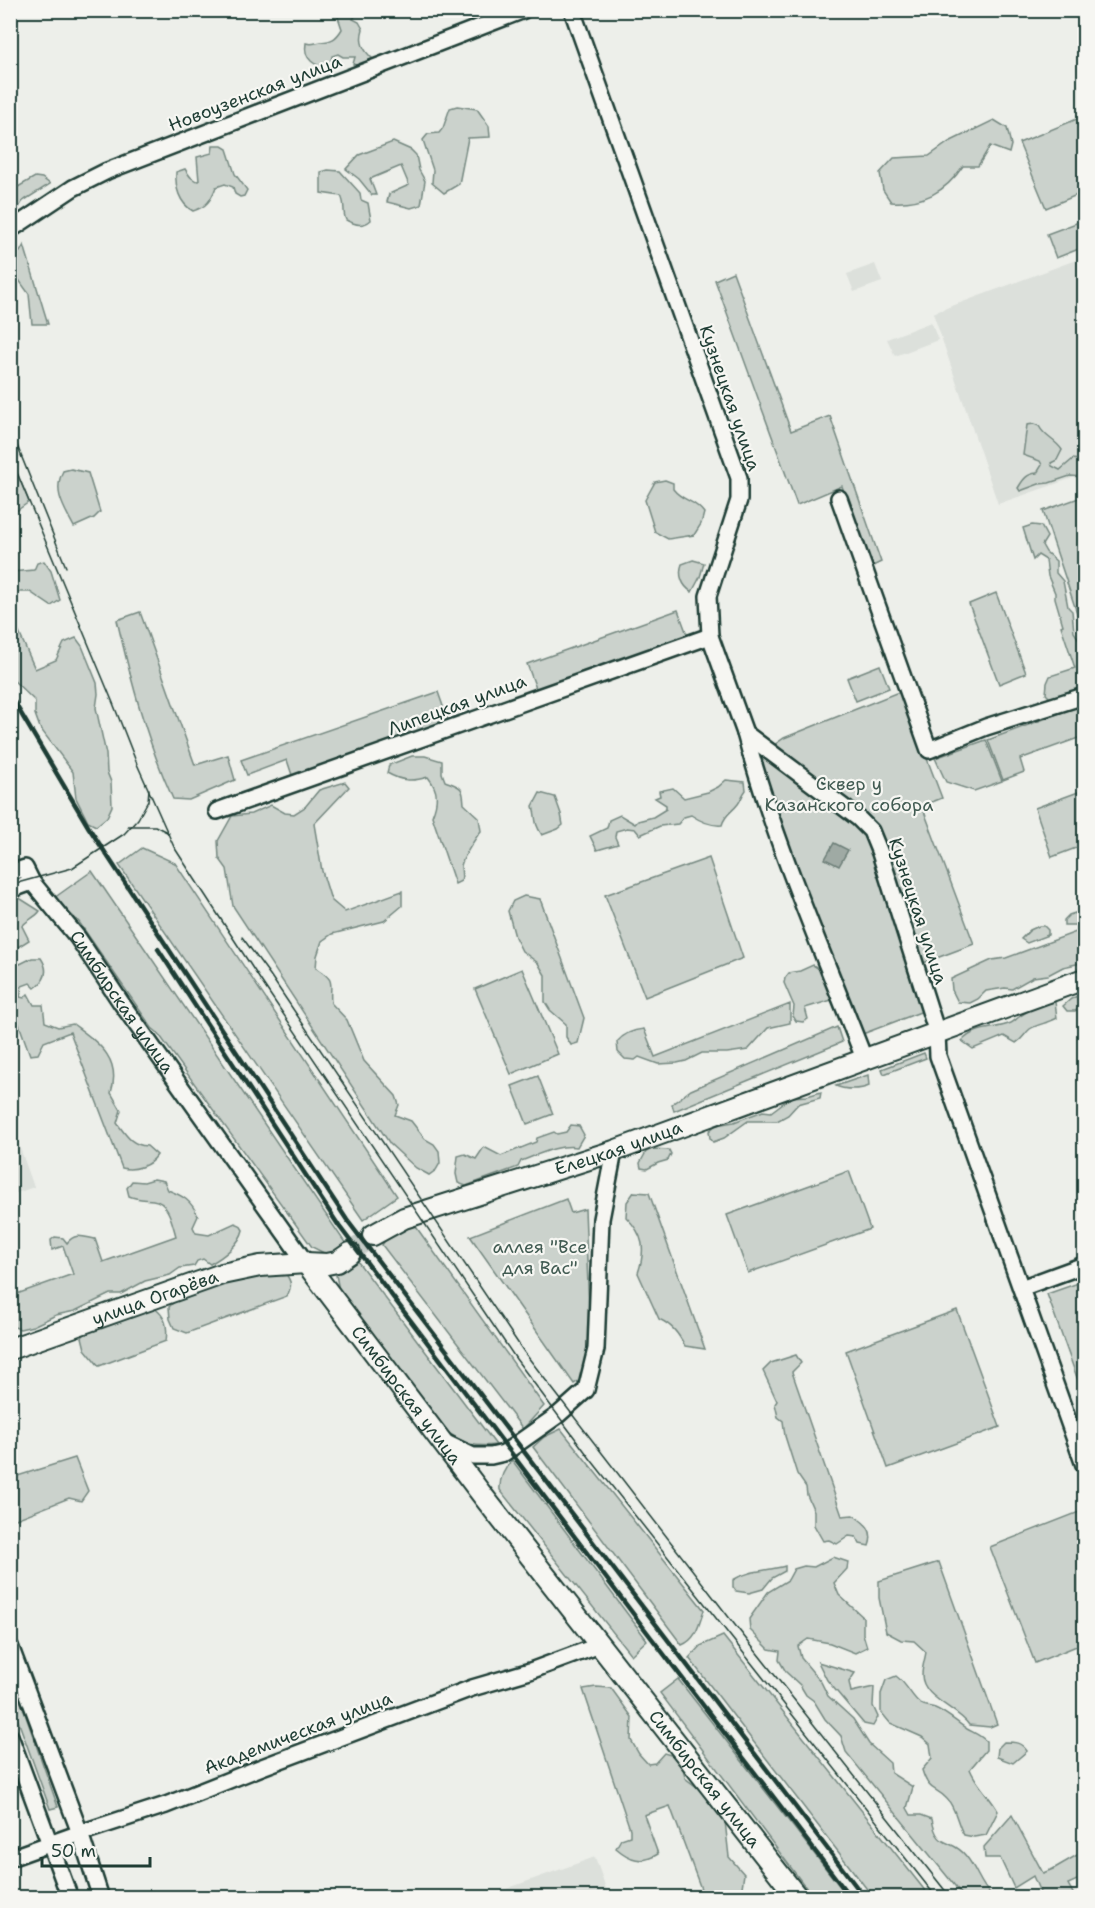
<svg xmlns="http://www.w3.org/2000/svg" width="1095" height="1908" viewBox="0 0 1095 1908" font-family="'Shantell Sans',sans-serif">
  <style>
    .built { fill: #dce0db }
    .green { fill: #cbd2cc; stroke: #758880; stroke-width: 1.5 }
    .water { fill: #9faaa4; stroke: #6c7e77; stroke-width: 1.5 }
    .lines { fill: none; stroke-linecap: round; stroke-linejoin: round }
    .major-tunnel { stroke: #c4cbc6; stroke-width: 20; stroke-dasharray: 20 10; stroke-linecap: butt }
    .minor-casing { stroke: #1f3d34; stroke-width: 20 }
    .major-casing { stroke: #1f3d34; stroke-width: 24 }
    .minor { stroke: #f6f6f2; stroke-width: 15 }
    .major { stroke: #f6f6f2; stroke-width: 20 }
    .tram { stroke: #1f3d34; stroke-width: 1.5 }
    .rail { stroke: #1f3d34; stroke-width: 4.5 }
    .labels { text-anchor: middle; stroke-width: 4.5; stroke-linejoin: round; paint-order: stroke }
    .street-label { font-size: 18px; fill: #1f3d34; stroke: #f6f6f2 }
    .park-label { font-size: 18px; fill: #415b52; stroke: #f6f6f2 }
  </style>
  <rect width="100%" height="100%" fill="#edefea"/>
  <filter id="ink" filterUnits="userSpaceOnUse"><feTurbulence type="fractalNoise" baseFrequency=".0167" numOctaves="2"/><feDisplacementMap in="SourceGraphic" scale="12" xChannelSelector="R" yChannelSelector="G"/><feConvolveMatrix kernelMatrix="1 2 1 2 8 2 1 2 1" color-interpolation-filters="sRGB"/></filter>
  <g filter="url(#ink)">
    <g class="built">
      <polygon points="1084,257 1084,474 998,504 933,313"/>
      <polygon points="875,264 882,282 854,292 847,274"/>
      <polygon points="931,322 938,340 895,356 887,339"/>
      <polygon points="10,1120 34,1187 11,1195 10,1195"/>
      <polygon points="595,1857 609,1897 484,1897"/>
    </g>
    <g class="green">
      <path d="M336,11h23l-6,8 6,3 4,7c-4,13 0,21 10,30l-2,6 -8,3 -10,-4 2,-7h-12l-5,-3 -6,2 -2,10c-15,2 -27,-7 -24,-23 7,2 8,0 15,-1 11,-1 15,-3 21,-13z"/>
      <polygon points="457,106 477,109 489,126 490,137 468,138 459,184 444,193 432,183 433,170 423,140 428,134 439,133 443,128 450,108"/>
      <polygon points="1084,116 1084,192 1046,208 1019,143"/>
      <path d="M994,120l13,8 4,17 -2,8 -19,-7 -12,20h-15c-18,27 -41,38 -72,36l-8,-12 -3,-17 14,-15 35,-2 20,-14z"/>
      <polygon points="393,142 411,150 416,155 419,170 425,181 421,205 411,208 387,202 389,194 409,185 401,166 370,179 376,195 372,195 359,179 346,169 359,155"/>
      <path d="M213,146h9l5,3 8,25 12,16 -3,6 -4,1 -5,-3 -2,-7 -8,-3 -9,3c-5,13 -9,20 -23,24 -14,-8 -18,-24 -17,-39l9,-3c4,6 7,12 14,12l-2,-24 15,-4z"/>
      <path d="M328,170l12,1 20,22 1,7 7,3 3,17c-8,7 -15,5 -25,0 -4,-8 0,-15 -5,-24l-20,-3v-21z"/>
      <polygon points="35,177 42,178 50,184 23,201 17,210 11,211 11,191"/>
      <polygon points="1084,220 1084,247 1056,258 1047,234"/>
      <polygon points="24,245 48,324 32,324 29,294 19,280 11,281 11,255 20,252"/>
      <polygon points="733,272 791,431 830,416 881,562 871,567 842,486 797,505 715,280"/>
      <path d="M1034,424l5,2c6,12 16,13 23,24l-5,10 -6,3 1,3 8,4 13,-11 11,2v16l-14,-1 -21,7 -10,1 -19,7 -2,-3c5,-8 8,-14 19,-15l5,-8 -2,-4 -17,-6 4,-30z"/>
      <polygon points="10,468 18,475 29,502 12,514 10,513"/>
      <path d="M71,469l17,4 12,39 -6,6 -20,9c-9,-18 -22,-35 -11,-56z"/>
      <path d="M665,480l8,3v6c10,13 21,10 31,24l-3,11 -7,11 -26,4 -13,-7 -10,-32 10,-18z"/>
      <polygon points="1084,496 1084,634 1043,511"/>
      <polygon points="1032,525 1041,526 1047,537 1042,545 1046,552 1056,561 1056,573 1063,581 1068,607 1072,611 1074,632 1084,647 1084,699 1052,700 1046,694 1047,683 1050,676 1075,668 1061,626 1063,625 1055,598 1055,593 1048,576 1046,560 1038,555 1033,560 1023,528"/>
      <path d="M693,560l11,3 -4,14 -8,15c-10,-6 -14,-17 -10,-28z"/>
      <polygon points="44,561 51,571 60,600 51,606 30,592 11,592 11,572 34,570 37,563"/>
      <polygon points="996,593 1026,673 999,684 969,604"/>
      <polygon points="678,610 688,637 537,691 527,664"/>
      <polygon points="10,612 35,669 56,660 64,643 76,638 82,646 97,683 98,694 96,708 106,754 107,772 111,782 112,806 107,817 96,826 88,822 76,798 73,772 40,728 35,714 35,701 11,678"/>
      <path d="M140,612l55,153 33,-10 7,25 -46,20 -16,-1c-26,-57 -42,-118 -56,-179z"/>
      <polygon points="880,665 889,688 856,701 847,678"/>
      <polygon points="438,692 449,723 293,778 287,760 247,775 241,760"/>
      <polygon points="896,693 902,693 942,798 922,806 974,944 907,969 923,1011 860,1035 756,758 784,738"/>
      <polygon points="1084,704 1084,736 1020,759 1024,772 1003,780 988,740"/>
      <polygon points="986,740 1002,781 974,791 946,782 935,758"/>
      <path d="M412,756h13l17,5v12l3,8c16,6 18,5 19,23l15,14 2,13c-5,6 -19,28 -20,35 0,6 2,9 0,15l-6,3 -23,-68c6,-15 7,-25 -4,-39 -16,5 -27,4 -41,-4l2,-8z"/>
      <path d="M726,780l19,2 1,8c-4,5 -5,10 -8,14 -6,8 -13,10 -16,21 -11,1 -22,-4 -31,-10l-7,2 -6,7 -18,2 -20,9 -5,-6 -8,-1 -11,3 -1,6 3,7 -21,6 -7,-14 17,-8 2,-8 11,-5 15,9 3,-3 15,-4 13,-8v-4l-11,-7 5,-2 -1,-5 14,-3 11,10 24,-6 10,-5z"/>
      <path d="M345,782l4,5 -35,37 8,47 9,29 14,12 57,-21v15l-18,15 -52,13 -10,7 -5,15 -1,12c21,14 13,13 15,35l16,17 17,41 32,35 3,9 -4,10 16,6 14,18 9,5 5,7 1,12 -4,7 -7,5 -13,-7 -26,-24 -157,-238 -6,-37 -8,-11 -1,-17 14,-25 19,-2 20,-9 14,8 9,1 11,-7 14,-17z"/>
      <polygon points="1081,791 1084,801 1084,845 1052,857 1035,808"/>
      <path d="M540,793l15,4 6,17 2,11 -5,4 -16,6c-9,-14 -5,-15 -9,-29z"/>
      <polygon points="142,848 175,863 397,1196 363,1220 119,865"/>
      <polygon points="709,858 743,958 645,997 605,895"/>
      <polygon points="92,871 348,1247 326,1254 312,1247 158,1033 152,1028 79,922 54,898"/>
      <path d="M13,894l27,17c-5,7 -12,8 -18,15l7,14 -16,10v7l7,7 12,-6h9c8,12 5,22 -6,30l-5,-5 -8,3 -2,11 4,1 4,-4 6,11h9l2,17 13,5 15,-3c25,19 49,34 38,69l10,17 -4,13c9,12 14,22 30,23l10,9c-7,11 -22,16 -35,13l-52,-136 -26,10 -6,12 -8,1 -19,-53 -1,-107z"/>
      <polygon points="524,896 540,899 584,1018 578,1043 571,1045 566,1037 566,1024 550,1010 545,1002 545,975 538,963 522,951 515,937 508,911 513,901"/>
      <polygon points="1084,910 1084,922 1077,925 1064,925 1064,920 1069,915"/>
      <polygon points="1039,926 1044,926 1048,930 1048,935 1027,943 1021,939 1030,930"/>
      <polygon points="1084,929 1084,961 1081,963 1063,967 1048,975 1033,977 1012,989 1005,988 986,991 978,999 970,1003 958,1002 952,990 951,979 992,960 1006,958"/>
      <polygon points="813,965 824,972 835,999 805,1008 808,1019 803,1022 796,1021 793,1016 794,1006 784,983 785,978 789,973 800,971"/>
      <polygon points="522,969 558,1054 511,1074 475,989"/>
      <polygon points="1084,993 1084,1006 1075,1011 1067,1011 1063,1006 1071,999"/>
      <path d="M1055,1002l2,16c-8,5 -20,6 -27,11 -6,5 -7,10 -14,14l-12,-7 -31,13 -11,-8c14,-15 33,-11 49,-18 4,-2 5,-4 8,-6 10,-8 23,-13 36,-15z"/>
      <path d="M790,1004v19l-22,5 -20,22 -21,3h-25l-16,8 -9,2 -19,1 -19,-7 -4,3 -10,-1 -7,-7 -1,-10c7,-9 16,-12 27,-13l11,28z"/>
      <polygon points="837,1027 842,1042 674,1111 672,1104 691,1090"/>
      <polygon points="924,1053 926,1058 884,1074 882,1069"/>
      <path d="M868,1075l1,11c-8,4 -25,4 -33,0z"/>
      <polygon points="538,1076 553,1114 527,1124 512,1086"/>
      <polygon points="821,1092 820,1098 798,1104 788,1115 777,1121 748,1121 724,1138 713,1142 710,1138 709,1131 716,1125 734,1122 763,1111 771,1112 791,1097 807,1096"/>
      <path d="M571,1125l8,1 5,9 -7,12c-19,-3 -39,8 -56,14l-3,6 -52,19 -8,-3 -2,-9 2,-18 7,-2 11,5 8,-12 17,9 35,-14 1,-4 17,-6 3,2 9,-2z"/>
      <polygon points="652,1149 669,1150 671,1154 668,1160 658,1163 647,1169 641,1168 640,1163 646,1152"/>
      <polygon points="849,1171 870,1229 748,1273 727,1215"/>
      <path d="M154,1179l10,2 4,9c15,6 23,10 30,26l-5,11 3,6 13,2 26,-12 5,2 3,5c-3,14 -20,27 -33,34l-7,-5 -6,2 -3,5 -14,2 -10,7 -25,6 -24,13h-11l-35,17 -19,4 -23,11 -13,3 -9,-3v-30l62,-22 -10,-28 -11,4 -1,-10 4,-3 8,1 4,5c8,-11 17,-6 28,-4l8,23 73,-26c-4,-13 -7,-34 -23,-36 -9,-1 -15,0 -24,-4l-2,-8 5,-7 12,1z"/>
      <path d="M634,1192l15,1 56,156 -20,-3c-7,-13 -13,-21 -26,-27l-21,-46c8,-24 6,-38 -12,-56l1,-15z"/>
      <polygon points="566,1199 571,1213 585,1209 590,1337 585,1377 574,1384 470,1236"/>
      <polygon points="414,1224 544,1406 523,1429 382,1245 387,1237"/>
      <path d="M355,1258l141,187c-22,2 -29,0 -47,-12l-109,-138 -4,-20z"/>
      <path d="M285,1273c7,9 7,13 2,23l-100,37 -13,-5 -4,-9 -1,-12 6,-6 66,-23z"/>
      <polygon points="1084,1281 1084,1397 1047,1294"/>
      <path d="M154,1308c12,8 14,19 12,33l-67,25 -14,-17 -3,-12c12,-15 33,-15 49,-20 8,-2 15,-6 23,-9z"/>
      <polygon points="957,1310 1000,1427 888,1468 846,1351"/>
      <path d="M796,1355l5,8 -9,9 50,144 11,-1c12,8 22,15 16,31l-9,-2 -4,-7 -7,-1 -12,8 -8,-4 -6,1 -9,-16v-14l-7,-16 -1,-8 -9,-13 -12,-38 -2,-15 -5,-4 -3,-13 2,-3 -14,-30 8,-8z"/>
      <path d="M561,1429l143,181c-5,14 -7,29 -22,35l-149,-198 11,-10z"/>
      <polygon points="75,1458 88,1491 81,1501 69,1498 11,1521 11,1478"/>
      <path d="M512,1460l135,180 -16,15 -131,-165c-1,-12 4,-21 12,-30z"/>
      <polygon points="1084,1510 1084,1643 1035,1663 990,1547"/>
      <path d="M833,1557l15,5 -1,7 -13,14 5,12 24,22v17l4,13 -12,6 -25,-10 -22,-4 -10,7 3,12 20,24 7,14 25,23 16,25 21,19 1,10 22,14 -6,21 4,7h10l11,4c5,31 19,18 34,37 11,13 14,29 26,40l-1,1h-27l-118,-145 -5,-16 -16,-17 -11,-18 -8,-6 -6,-10 -14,-13 -7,-12 1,-9 -11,-2 -19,-19 -1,-11 19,-27 20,-12 6,-11 10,-3 10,1z"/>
      <path d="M939,1562l58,162 -7,3 -21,-2c-11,-17 -47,-27 -47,-50 0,-8 3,-16 4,-23l-12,-11 -13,-1 -15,-8 -7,-34v-17z"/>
      <path d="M785,1566v5l-13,7 -9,11 -14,4 -13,-2 -3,-4v-7c16,-10 34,-9 52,-14z"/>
      <polygon points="723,1636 919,1883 930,1897 873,1897 689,1658 700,1646"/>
      <polygon points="818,1662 855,1673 849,1682 851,1692 874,1687 873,1706 878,1717 873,1726 864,1724 827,1680"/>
      <polygon points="10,1674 11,1674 58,1807 50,1809 11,1701"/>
      <path d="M896,1676c12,9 15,21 25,28 4,3 9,2 14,4 12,5 21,14 32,21 7,4 13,6 19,12v9l-16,19c7,17 20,27 28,42l-12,24 -12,2 -10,-2c-7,-11 -8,-27 -17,-36 -12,-13 -18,-6 -25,-29l10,-12 -2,-14 -8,-7 -32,-14 -9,-11v-18l5,-14z"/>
      <polygon points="678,1679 848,1897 813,1897 660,1693"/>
      <path d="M596,1687l15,1 21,29 -1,23 8,14 9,10 7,-1 9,-10 10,3 8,6 3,16 17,13 5,9 13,14 5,7 4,36 15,17 -2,13 -6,9 -32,1 -34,-91 -26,9 14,39c-16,10 -28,6 -42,-6l5,-9 9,-3v-7l-47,-140z"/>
      <path d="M1004,1742c11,0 17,0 23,9l-14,12 -16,-6 1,-9z"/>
      <polygon points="1012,1815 1043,1873 1053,1869 1084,1851 1084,1877 1068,1884 1075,1897 1042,1897 1033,1876 1014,1888 1000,1858 985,1858 984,1847"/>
    </g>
    <polygon class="water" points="834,843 848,850 839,866 825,859"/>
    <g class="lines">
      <polyline class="major-tunnel" points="350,1253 373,1235"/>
      <g class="minor-casing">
        <g id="minor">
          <polyline points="572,10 739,478 739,500 708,596 710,636 745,733 858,818 871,831 880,853 937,1033 938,1056 1084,1465"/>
          <polyline points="10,230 73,188 107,171 524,10"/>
          <polyline points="839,498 929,750 986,727 1084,696"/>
          <path d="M745,733c30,112 78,219 120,328"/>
          <polyline points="217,811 710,636"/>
          <polyline points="10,873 25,868 32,882 10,890"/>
          <path id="s1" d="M32,882l46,56 44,66 184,259"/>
          <polyline points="1021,1288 1084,1265"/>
          <polyline points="446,1443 473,1456 491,1456 504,1453 558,1415 586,1390 596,1349 601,1219 614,1151"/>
          <polyline points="10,1646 80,1833 101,1898"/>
          <polyline points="10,1736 70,1898"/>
          <polyline points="10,1858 80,1833 166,1805 262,1767 472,1688 530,1671 600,1645"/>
        </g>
      </g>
      <g class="major-casing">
        <g id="major">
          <path id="s2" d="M373,1235l31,-17 210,-67 470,-172"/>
          <path id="s3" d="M306,1263l177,233 315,402"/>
          <path id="s4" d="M10,1349l212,-75 38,-8 46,-3 21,1 10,-2 13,-9"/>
        </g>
      </g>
      <use href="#minor" class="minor"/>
      <use href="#major" class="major"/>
      <g class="tram">
        <polyline points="10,428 66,567"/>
        <polyline points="10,456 113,703 137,764 174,847 261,981 516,1359 592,1461 723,1627 937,1898"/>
        <polyline points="128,826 155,826 169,833"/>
        <polyline points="10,885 72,868 124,834 138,819 148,801 149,789"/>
        <polyline points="242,937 270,975 524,1352 731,1620 951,1898"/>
      </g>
      <g class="rail">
        <polyline points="10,695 89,828 347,1220 865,1898"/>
        <polyline points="158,949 339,1226 650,1636 851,1898"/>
      </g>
    </g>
  </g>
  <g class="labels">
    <g class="street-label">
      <text transform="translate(255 93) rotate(-21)" y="6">Новоузенская улица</text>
      <text transform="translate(730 398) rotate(71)" y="6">Кузнецкая улица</text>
      <text transform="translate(457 705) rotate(-20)" y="6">Липецкая улица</text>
      <text transform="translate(918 911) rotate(72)" y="6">Кузнецкая улица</text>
      <text dy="6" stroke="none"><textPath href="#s1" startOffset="150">Симбирская улица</textPath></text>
      <text dy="6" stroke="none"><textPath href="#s2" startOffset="261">Елецкая улица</textPath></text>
      <text dy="6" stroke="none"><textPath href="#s4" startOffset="154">улица Огарёва</textPath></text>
      <text dy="6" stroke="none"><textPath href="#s3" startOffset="166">Симбирская улица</textPath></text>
      <text transform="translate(298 1733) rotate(-21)" y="6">Академическая улица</text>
      <text dy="6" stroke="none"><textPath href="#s3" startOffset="652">Симбирская улица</textPath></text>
    </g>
    <g class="park-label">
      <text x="849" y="790">Сквер у<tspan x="849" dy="21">Казанского собора</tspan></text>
      <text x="540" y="1253">аллея "Все<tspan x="540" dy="21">для Вас"</tspan></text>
    </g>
  </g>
  <rect width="1095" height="1908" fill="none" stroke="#f6f6f2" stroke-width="36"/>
  <rect x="18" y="18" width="1059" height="1872" fill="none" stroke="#1f3d34" stroke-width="2" filter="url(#ink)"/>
  <path d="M42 1857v9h108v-9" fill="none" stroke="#1f3d34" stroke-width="3"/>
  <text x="51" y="1857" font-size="18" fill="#1f3d34" stroke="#f6f6f2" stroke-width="4.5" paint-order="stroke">50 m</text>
</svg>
